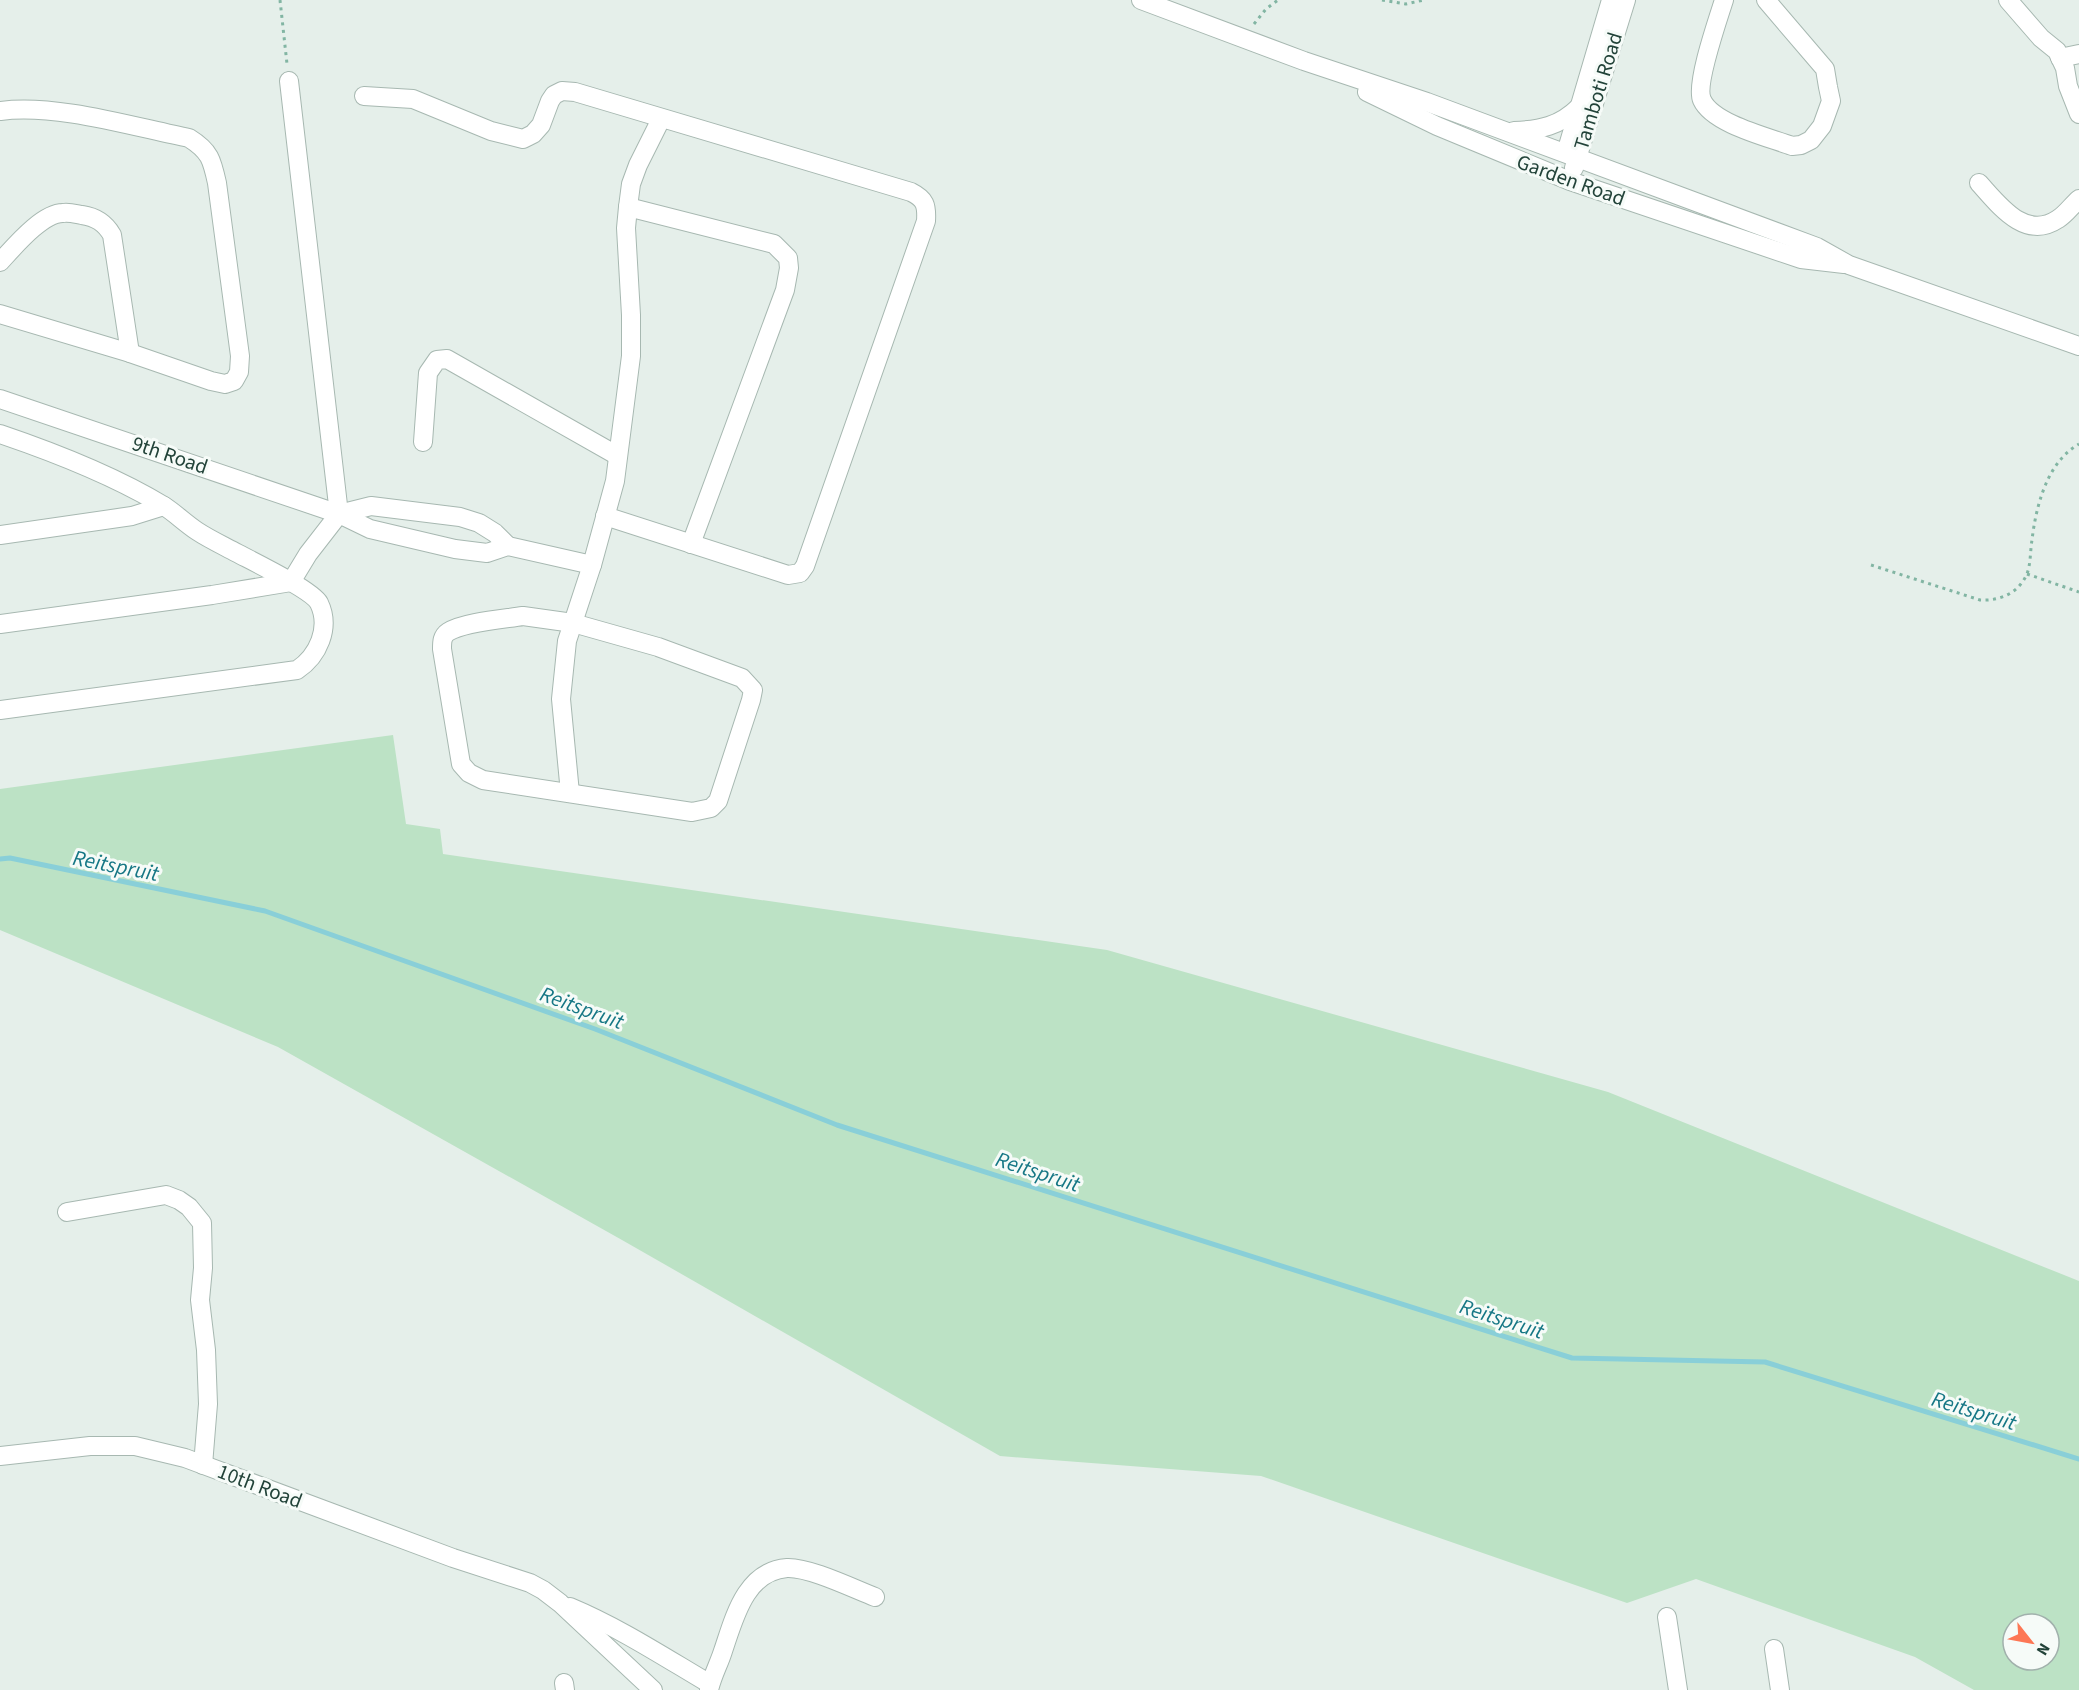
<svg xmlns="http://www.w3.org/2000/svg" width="2079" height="1690" viewBox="0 0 2079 1690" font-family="'Source Sans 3',sans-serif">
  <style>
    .green { fill: #bce2c5; fill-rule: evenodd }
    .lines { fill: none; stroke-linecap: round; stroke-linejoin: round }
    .stream { stroke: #89cfd8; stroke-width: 5 }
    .minor-casing { stroke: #a7b8b1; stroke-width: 20 }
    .path { stroke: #82b5a3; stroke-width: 3; stroke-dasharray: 3 4.5; stroke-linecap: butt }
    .minor { stroke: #fff; stroke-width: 18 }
    .labels { text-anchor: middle; stroke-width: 6; stroke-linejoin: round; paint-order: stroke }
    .street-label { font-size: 21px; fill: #224339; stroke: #f6fbf8 }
    .water-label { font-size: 22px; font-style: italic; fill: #167785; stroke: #f6fbf8 }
  </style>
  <rect width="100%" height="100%" fill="#e5efea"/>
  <path class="green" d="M393,735l13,89 34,5 3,25 664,96 501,142 471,189v409h-105l-59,-33 -219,-78 -69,24 -366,-127 -261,-20 -378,-216 -344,-193 -278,-117v-141zM2013,1624h36v36h-36z"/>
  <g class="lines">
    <polyline class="stream" points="0,859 10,858 265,911 595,1029 837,1125 1572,1358 1765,1362 2079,1459"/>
    <g class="minor-casing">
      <g id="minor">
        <polyline points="1141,0 1304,61 1427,102 1817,247 1849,265 2079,346"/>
        <path d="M1724,0c-6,19 -29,85 -22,100 11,24 66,37 90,46l9,-1 10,-5 11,-14 9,-25 -3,-14 -3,-18 -59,-69"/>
        <polyline points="2008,0 2041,38 2057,51 2065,68 2068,86 2079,114"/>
        <polyline points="2060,58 2079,54"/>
        <polyline points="289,81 339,514"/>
        <polyline points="1367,92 1437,126 1570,181 1801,259 1844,264"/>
        <path d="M364,96l49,3 78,32 32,8 10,-5 8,-9 9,-24 4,-6 8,-4 13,1 336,100c14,7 16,13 15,29l-121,345 -5,7 -12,2 -183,-59"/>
        <path d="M0,111c55,-8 134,16 189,27 21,13 23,22 28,45l23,173 -1,16 -5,9 -9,3 -14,-3 -81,-28 -130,-39"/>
        <path d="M1514,131c26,-1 46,-5 65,-24"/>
        <polyline points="1568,146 1611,0"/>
        <polyline points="1574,168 1626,0"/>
        <path d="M1979,183c20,22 46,58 79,36 8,-5 14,-14 21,-20"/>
        <polyline points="628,207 774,244 788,258 789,268 785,290 691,544"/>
        <path d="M0,262c14,-15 42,-49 63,-49 6,-1 13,1 19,2 14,2 23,8 30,20l18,118"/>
        <polyline points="0,399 339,514 370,529 455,549 487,553 508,546 592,565"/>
        <path d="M0,434c56,19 113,41 164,72 11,7 21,17 33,25 12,8 27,15 40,22 15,8 75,37 82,50 12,25 -1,53 -22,67l-297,40"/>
        <polyline points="423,442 428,373 437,360 447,359 618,456"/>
        <polyline points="0,535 132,516 164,506"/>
        <path d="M523,616l50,7 85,24 84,31 11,12 -2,10 -33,101 -7,7 -19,4 -209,-32 -14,-7 -8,-9 -19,-115c0,-7 0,-13 6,-17 15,-10 56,-13 75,-16z"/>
        <polyline points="0,624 212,595 291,582 308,554 339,514 371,506 460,517 479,523 495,533 508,546"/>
        <polyline points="570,793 561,699 567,641 592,565 615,481 631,356 631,315 626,228 628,207 631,184 638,165 661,119"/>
        <polyline points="67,1212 166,1195 179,1200 189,1207 202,1223 203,1268 200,1300 206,1350 208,1404 203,1465"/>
        <polyline points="0,1456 90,1446 135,1446 185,1458 453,1558 530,1583 543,1590 560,1603 653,1690"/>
        <path d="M570,1607c50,21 94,50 140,77"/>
        <polyline points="1667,1617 1678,1690"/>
        <polyline points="1774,1649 1780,1690"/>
        <polyline points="564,1683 565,1690"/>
        <path d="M709,1690c3,-14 10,-26 14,-39 11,-32 22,-80 64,-83 22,-1 65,20 88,29"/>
      </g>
    </g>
    <g class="path">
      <polyline points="280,0 287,64"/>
      <polyline points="1382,0 1406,4 1424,0"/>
      <polyline points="1254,24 1266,9 1278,0"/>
      <path d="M1871,565l109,35c19,1 37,-6 46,-24 5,-10 4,-25 6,-36 4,-34 15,-78 47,-96"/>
      <polyline points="2027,574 2079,592"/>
    </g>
    <use href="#minor" class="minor"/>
  </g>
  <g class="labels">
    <g class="street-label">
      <text transform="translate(1598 91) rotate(-73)" y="7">Tamboti Road</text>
      <text transform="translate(1571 180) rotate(20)" y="7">Garden Road</text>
      <text transform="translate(170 455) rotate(19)" y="7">9th Road</text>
      <text transform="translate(260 1486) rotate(21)" y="7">10th Road</text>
    </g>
    <g class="water-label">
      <text transform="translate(116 865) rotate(11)" y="8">Reitspruit</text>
      <text transform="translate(582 1007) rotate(20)" y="8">Reitspruit</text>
      <text transform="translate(1038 1171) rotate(18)" y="8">Reitspruit</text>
      <text transform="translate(1502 1318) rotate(18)" y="8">Reitspruit</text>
      <text transform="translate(1974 1410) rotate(17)" y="8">Reitspruit</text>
    </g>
  </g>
  <g transform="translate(2031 1642) rotate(121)"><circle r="28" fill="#f6fbf8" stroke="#a1b1ac" stroke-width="1.5"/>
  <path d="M0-4.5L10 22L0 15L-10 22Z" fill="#fd7755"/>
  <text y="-9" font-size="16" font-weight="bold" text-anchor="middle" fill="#224339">N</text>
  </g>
</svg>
